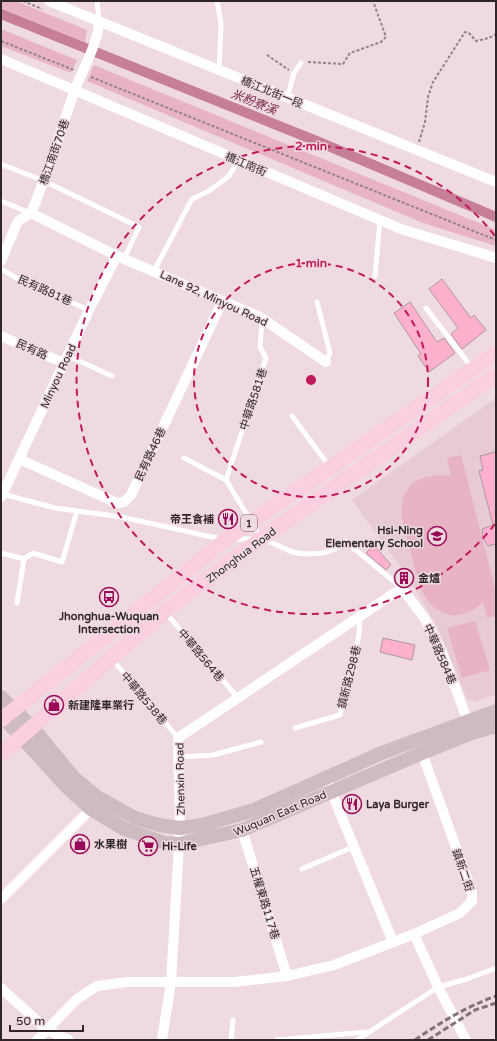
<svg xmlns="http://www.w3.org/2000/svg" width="497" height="1041" viewBox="0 0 497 1041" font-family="'Varela Round','Noto Sans TC',sans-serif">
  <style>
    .built { fill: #e7cad3 }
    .green { fill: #e7b3c5 }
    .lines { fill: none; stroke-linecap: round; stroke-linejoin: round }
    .canal { stroke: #c77e99; stroke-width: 10 }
    .building { fill: #feb0cc; stroke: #ac989e }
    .path { stroke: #928388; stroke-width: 2; stroke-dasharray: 3 2; stroke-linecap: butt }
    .lane { stroke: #fff; stroke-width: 5 }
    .street { stroke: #fff; stroke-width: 10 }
    .secondary { stroke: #cebbc1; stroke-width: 14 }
    .primary { stroke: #fbcfdf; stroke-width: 15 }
    .rail { stroke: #817478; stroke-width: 3; stroke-dasharray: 6 3; stroke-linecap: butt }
    .ring { fill: none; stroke: #c2185b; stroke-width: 2; stroke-dasharray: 7 5 }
    .labels { text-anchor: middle; stroke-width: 3; stroke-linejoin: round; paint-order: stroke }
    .shield { fill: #efdae0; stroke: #685c60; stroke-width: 1 }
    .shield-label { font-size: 10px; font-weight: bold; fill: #2e2629 }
    .street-label { font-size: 11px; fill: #2e2629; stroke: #efdae0 }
    .poi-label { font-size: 11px; font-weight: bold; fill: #2e2629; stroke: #efdae0; text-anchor: start }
    .water-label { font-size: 12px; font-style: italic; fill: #6d163f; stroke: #efdae0 }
    .centre { fill: #c2185b; stroke: #efdae0; stroke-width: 2 }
    .ring-label { font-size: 12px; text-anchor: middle; font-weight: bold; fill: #c2185b; stroke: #efdae0; stroke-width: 3; stroke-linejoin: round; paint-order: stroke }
  </style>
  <rect width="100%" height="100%" fill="#efdae0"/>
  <polygon class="built" points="496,398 496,695 474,702 467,699 437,626 405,573 352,500"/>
  <g class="green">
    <polygon points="1,1 16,1 87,30 85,42 1,8"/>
    <polygon points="1,29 77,60 71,73 1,46"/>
    <polygon points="94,65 496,230 496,246 423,223 87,81"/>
    <path d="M461,455l35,137v24l-9,2 -4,-16c-26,25 -53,12 -64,-18l-17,-66c-3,-34 18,-46 49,-42l-4,-18z"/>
    <polygon points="475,621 490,670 462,678 447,628"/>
  </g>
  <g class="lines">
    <polyline class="canal" points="1,14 319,142 496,217"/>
  </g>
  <g class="building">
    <polygon points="442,279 471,318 474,315 486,330 462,349 451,334 458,328 429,289"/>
    <polygon points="410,302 437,342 444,338 455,353 429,372 418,356 421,354 394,313"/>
    <polygon points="496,452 496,524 493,525 479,471 483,470 480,456"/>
    <polygon points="496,524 496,544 488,546 483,538 482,529"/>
    <polygon points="374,545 391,565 386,570 366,553"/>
    <polygon points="383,638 415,645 412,660 380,652"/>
  </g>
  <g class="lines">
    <g class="path">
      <polyline points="23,1 42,9"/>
      <polyline points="1,41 74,70"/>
      <polyline points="267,55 289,70"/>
      <polyline points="308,62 343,64 350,53 381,42 386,37 373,1"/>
      <polyline points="91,77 496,240"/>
      <polyline points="419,142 425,122 428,97 433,82 465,32 469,33 476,41 489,38 496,34"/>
    </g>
    <g class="lane">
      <polyline points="97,1 99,21"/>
      <polyline points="217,1 221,23 219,70"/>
      <polyline points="287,98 294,73 301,63"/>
      <polyline points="1,164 44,181 139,227 124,259"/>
      <polyline points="1,201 30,213"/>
      <polyline points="1,269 20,280 89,310"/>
      <polyline points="154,271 192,199 209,191 229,176 238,161"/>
      <polyline points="375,276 380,220"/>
      <polyline points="317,302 330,353 326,362"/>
      <polyline points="426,308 472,368"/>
      <polyline points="68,356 112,376"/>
      <polyline points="292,416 329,466"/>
      <polyline points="184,458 226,480"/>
      <polyline points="2,494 55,508 122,517 221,539"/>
      <polyline points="261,538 226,480 266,358 260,347 262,319"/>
      <polyline points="233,539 255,539"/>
      <path d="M265,540c9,3 24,12 32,13 16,2 37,1 48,-12l57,47"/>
      <polyline points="1,553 24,559 33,553 62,562 77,511"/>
      <polyline points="17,603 24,559"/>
      <polyline points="166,613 238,698"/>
      <polyline points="112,659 178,738"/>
      <polyline points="295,728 340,715 359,635 360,617"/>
      <polyline points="180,757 213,755 261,742"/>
      <polyline points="302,869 353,847"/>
      <polyline points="231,1040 233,1020"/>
      <polyline points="277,1040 367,1032"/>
      <polyline points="357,1040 438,987 467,979 496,968"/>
    </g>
    <g class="street">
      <polyline points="49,1 496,182"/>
      <polyline points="1,59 401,229 496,258"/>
      <polyline points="31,213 117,256 260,317 326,362"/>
      <path d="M31,213c17,-40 29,-82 44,-123 7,-20 24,-48 24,-69"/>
      <polyline points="1,261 18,221 31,213"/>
      <polyline points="1,336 64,363"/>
      <polyline points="19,459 117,503 124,502 131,495 222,302"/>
      <polyline points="1,497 89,310 117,256"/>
      <polyline points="329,786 393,942"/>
      <polyline points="242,830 287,976"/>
      <polyline points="1,899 91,809"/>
      <polyline points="414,934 438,987 466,1040"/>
      <polyline points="1,988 47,1030 69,1040"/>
      <polyline points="37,1040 77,999 97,986 127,982 234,982 287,976 334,965 414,934 460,913 472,901 472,892 422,753"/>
      <polyline points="162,1040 171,982 180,828 178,738 402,588 425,619 442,652 470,727"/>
    </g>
    <g class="secondary">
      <polyline points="1,697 32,727 74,778 97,797 135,818 159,825 180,828 202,825 254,810 384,752 496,711"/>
      <polyline points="1,715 66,786 91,809 124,829 165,843 179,844 242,830 422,753 472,733 496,726"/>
    </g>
    <g class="primary">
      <polyline points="1,720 225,540 496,353"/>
      <polyline points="1,754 165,611 262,538 496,375"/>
    </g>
    <g class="rail">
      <path d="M415,1040c26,-18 51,-33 81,-44"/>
      <polyline points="428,1040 475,1010 496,1003"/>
    </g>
  </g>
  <g class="ring">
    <circle cx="311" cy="380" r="117"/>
    <path d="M495 524A234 234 0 1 1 495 236"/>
  </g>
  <defs>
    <g id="restaurant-ring" transform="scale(1)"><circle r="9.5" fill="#efdae0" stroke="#9a0858" stroke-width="1.5"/><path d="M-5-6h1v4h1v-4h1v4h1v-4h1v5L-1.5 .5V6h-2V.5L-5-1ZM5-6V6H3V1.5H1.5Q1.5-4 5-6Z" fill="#9a0858"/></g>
    <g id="school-ring" transform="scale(1)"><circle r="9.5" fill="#efdae0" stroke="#9a0858" stroke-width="1.5"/><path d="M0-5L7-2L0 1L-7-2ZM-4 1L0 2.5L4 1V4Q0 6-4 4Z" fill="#9a0858"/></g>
    <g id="building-ring" transform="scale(1)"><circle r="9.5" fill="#efdae0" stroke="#9a0858" stroke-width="1.5"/><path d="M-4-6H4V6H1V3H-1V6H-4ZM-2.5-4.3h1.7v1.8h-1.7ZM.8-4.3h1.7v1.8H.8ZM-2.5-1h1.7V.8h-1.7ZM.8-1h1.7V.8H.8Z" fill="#9a0858"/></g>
    <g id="bus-ring" transform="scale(1)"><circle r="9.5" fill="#efdae0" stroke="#9a0858" stroke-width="1.5"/><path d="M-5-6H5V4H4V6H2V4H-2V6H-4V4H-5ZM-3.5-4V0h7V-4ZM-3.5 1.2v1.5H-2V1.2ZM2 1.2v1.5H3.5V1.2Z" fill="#9a0858"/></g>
    <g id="shop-ring" transform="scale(1)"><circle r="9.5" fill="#efdae0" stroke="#9a0858" stroke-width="1.5"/><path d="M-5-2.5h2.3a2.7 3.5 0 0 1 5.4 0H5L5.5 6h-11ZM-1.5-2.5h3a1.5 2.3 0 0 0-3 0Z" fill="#9a0858"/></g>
    <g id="supermarket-ring" transform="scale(1)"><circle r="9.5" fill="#efdae0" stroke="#9a0858" stroke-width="1.5"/><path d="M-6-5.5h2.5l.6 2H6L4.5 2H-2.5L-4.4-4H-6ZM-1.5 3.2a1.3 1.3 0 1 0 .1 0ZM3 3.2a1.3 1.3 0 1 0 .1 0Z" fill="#9a0858"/></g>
  </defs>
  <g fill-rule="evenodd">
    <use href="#restaurant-ring" x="228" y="519"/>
    <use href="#school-ring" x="437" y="536"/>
    <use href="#building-ring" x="404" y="578"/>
    <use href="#bus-ring" x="109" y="597"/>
    <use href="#shop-ring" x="54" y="705"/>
    <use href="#restaurant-ring" x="352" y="804"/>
    <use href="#shop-ring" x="80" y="844"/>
    <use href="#supermarket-ring" x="148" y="846"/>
  </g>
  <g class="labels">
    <rect class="shield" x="241" y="515" width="16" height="16" rx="3"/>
    <g class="shield-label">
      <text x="249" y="527">1</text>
    </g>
    <g class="street-label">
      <text transform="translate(272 92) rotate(22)" y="4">橋江北街一段</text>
      <text transform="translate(54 152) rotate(-71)" y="4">橋江南街70巷</text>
      <text transform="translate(246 164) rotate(23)" y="4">橋江南街</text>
      <text transform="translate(45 290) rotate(24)" y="4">民有路81巷</text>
      <text transform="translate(214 298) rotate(25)" y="4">Lane 92, Minyou Road</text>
      <text transform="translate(32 349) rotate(24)" y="4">民有路</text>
      <text transform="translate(58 376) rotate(-65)" y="4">Minyou Road</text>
      <text transform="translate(253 399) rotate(-72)" y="4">中華路581巷</text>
      <text transform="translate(150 454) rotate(-65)" y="4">民有路46巷</text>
      <text transform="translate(241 555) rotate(-37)" y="4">Zhonghua Road</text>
      <text transform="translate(440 654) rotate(66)" y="4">中華路584巷</text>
      <text transform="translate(201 655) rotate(50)" y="4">中華路564巷</text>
      <text transform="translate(349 677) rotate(-76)" y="4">鎮新路298巷</text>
      <text transform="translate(144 698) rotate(50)" y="4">中華路538巷</text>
      <text transform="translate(180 779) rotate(-91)" y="4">Zhenxin Road</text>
      <text transform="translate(280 813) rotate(-23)" y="4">Wuquan East Road</text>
      <text transform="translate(463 870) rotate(71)" y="4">鎮新二街</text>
      <text transform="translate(265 903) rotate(73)" y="4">五權東路117巷</text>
    </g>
    <g class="poi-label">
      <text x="214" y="523" text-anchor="end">帝王食補</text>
      <text x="423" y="534" text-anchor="end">Hsi-Ning<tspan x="423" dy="13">Elementary School</tspan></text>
      <text x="418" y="582">金爐</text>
      <text x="109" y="620" text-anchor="middle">Jhonghua-Wuquan<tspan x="109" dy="13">Intersection</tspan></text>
      <text x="68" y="709">新建隆車業行</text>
      <text x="366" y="808">Laya Burger</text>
      <text x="94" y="848">水果樹</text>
      <text x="162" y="850">Hi-Life</text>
    </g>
    <g class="water-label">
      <text transform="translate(254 102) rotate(22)" y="4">米粉寮溪</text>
    </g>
  </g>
  <circle cx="311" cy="380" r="6" class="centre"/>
  <g class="ring-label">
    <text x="311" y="150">2 min</text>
    <text x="311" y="267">1 min</text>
  </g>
  <rect width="497" height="1041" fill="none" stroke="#2e2629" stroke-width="4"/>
  <path d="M10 1025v6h73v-6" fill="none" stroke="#2e2629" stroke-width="2"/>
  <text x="16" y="1025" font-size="12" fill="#2e2629" stroke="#efdae0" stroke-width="3" paint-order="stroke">50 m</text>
</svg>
